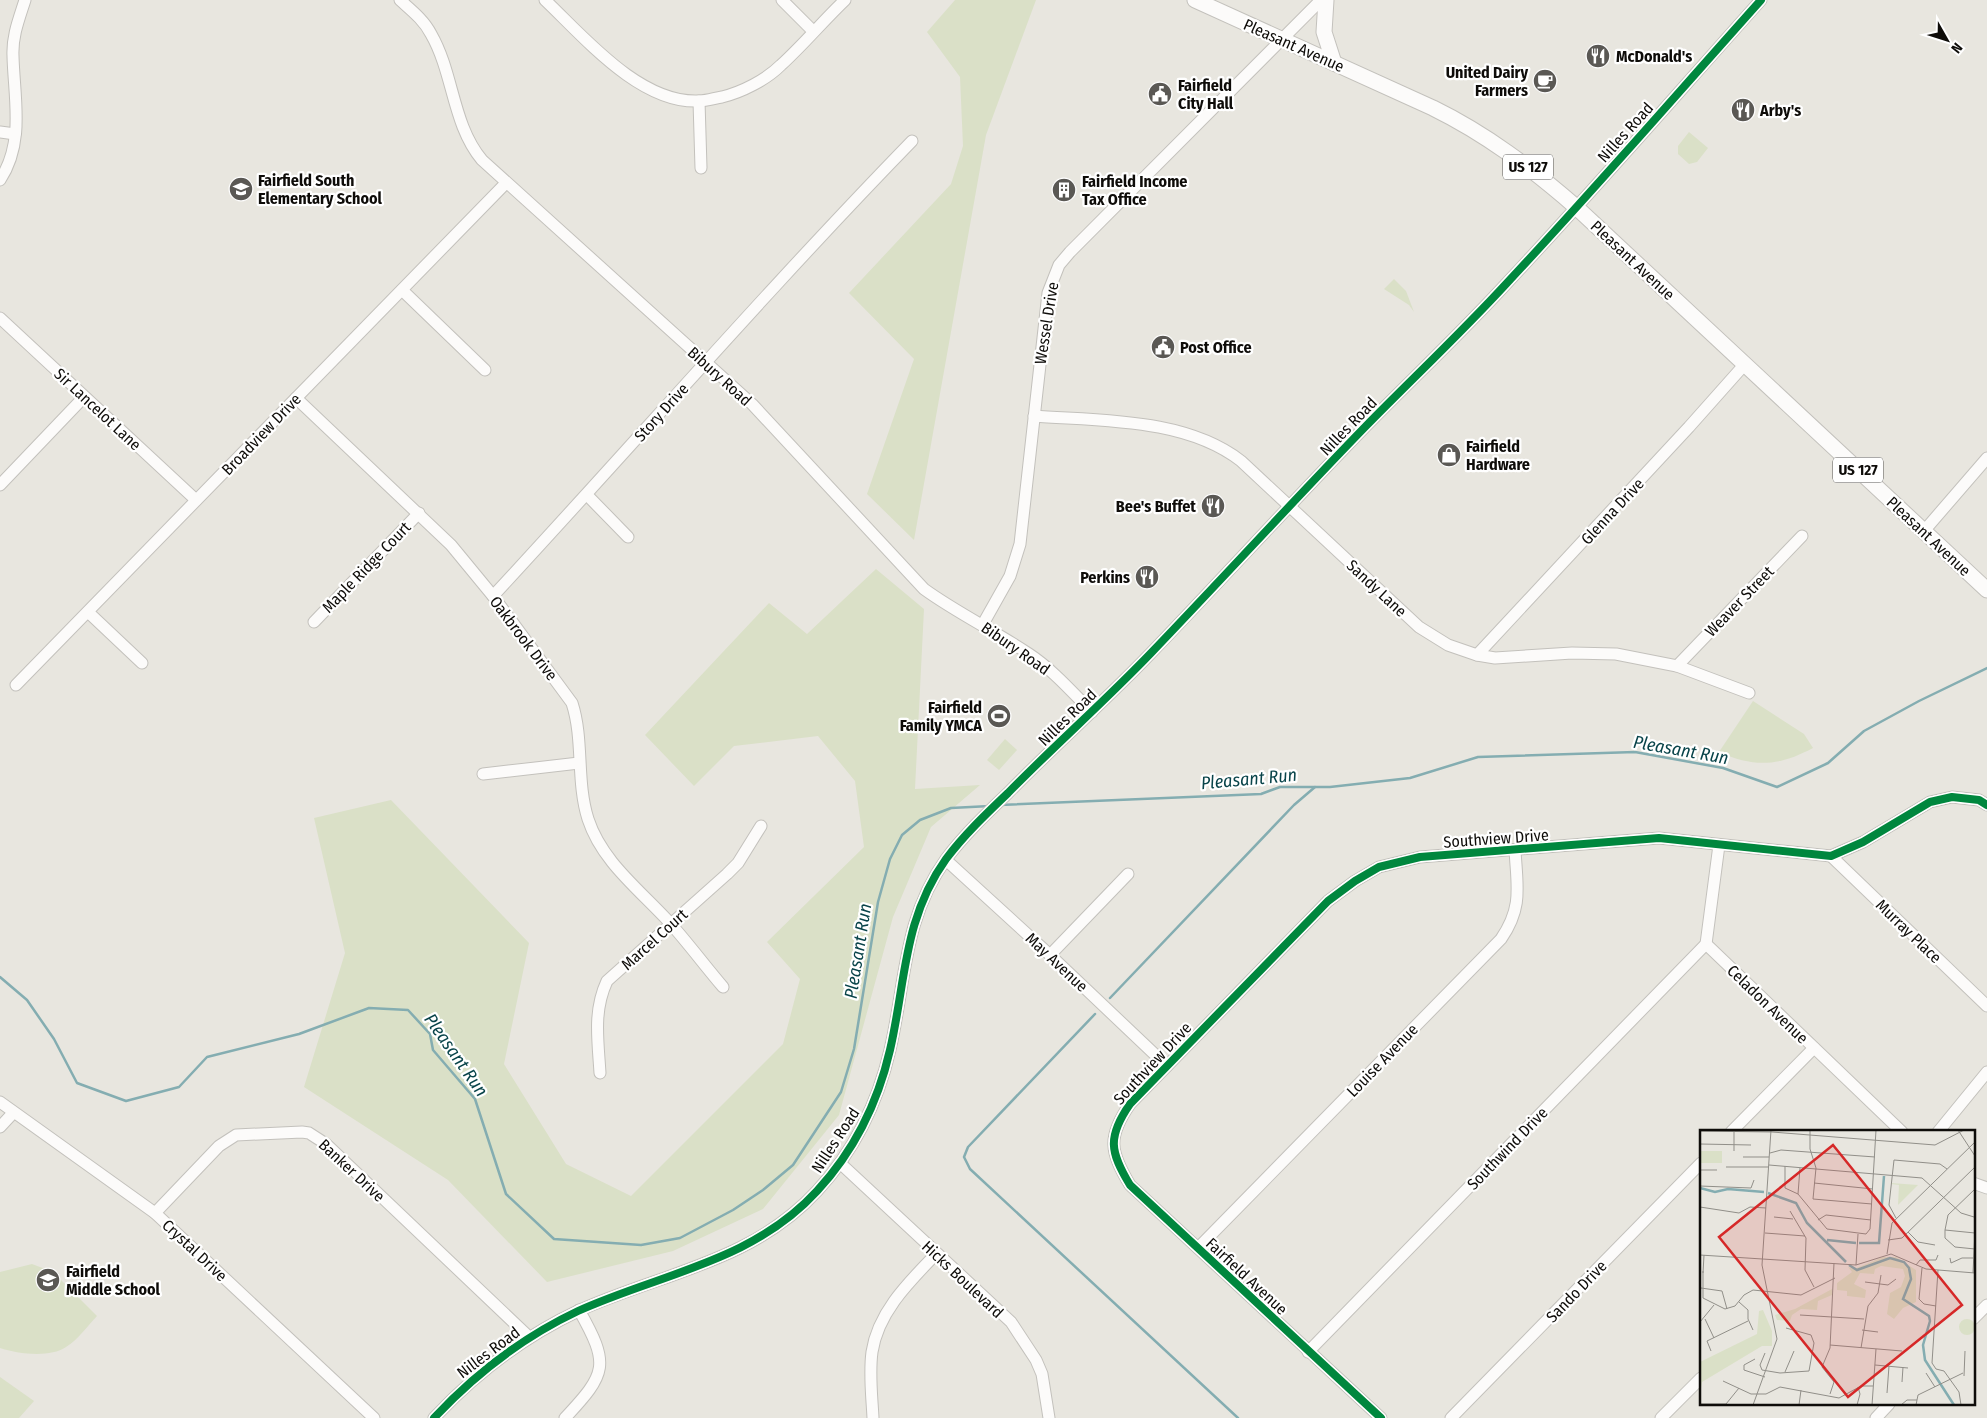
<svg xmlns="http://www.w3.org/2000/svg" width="1987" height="1418" viewBox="0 0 1987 1418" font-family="'Fira Sans Condensed',sans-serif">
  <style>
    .green { fill: #dae0c7 }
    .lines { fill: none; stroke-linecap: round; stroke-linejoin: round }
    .stream { stroke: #84adb1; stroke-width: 2.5 }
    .minor-casing { stroke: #c3c1bc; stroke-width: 13 }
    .major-casing { stroke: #c3c1bc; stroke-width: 17 }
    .minor { stroke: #fcfbfa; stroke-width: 11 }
    .major { stroke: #fcfbfa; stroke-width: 15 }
    .cycleway-casing { stroke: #fff; stroke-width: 11 }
    .cycleway { stroke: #00873e; stroke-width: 8 }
    .labels { text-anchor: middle; stroke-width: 4.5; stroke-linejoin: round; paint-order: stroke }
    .shield { fill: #fff; stroke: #565553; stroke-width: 1 }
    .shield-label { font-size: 15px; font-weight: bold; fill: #0e0c09 }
    .street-label { font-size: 16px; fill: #0e0c09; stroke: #fff }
    .poi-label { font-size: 16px; font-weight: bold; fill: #0e0c09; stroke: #fff; text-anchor: start }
    .water-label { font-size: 18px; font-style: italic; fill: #09444a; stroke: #fff }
    .inset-river { fill: none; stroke: #84adb1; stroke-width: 2.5 }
    .inset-road { fill: none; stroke: #918f89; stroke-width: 1 }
    .view { fill: #d62828; fill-opacity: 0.15; stroke: #d62828; stroke-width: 2.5 }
    .inset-edge { fill: none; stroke: #0e0c09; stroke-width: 2.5 }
  </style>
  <rect width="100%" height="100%" fill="#e8e6df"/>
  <g class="green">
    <polygon points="955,0 1036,0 986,135 914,540 867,494 914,359 849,293 951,184 963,146 960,77 927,32"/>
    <polygon points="1689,132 1708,148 1697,162 1689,164 1678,154 1678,146"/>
    <polygon points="1394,279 1406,291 1414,312 1409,305 1384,289"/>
    <polygon points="876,569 924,609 915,789 980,785 931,827 893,917 839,1115 763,1209 673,1251 547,1282 448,1180 304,1087 345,953 314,818 391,800 529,943 504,1064 566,1164 631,1196 783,1044 800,979 767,942 864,847 855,781 818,736 734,746 694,786 645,735 769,603 807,634"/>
    <path d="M1753,701l51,33 9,14c-34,18 -58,20 -94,4z"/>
    <polygon points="1005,739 1017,750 999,770 987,760"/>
    <path d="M32,1264l21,8 44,44c-9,9 -19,24 -31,31 -16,11 -48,7 -66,1v-76z"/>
    <polygon points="0,1377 34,1401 19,1418 0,1418"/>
  </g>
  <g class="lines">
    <g class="stream">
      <polyline points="1000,805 1261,794 1280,787 1330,787 1410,778 1478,757 1635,752 1723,768 1777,787 1828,763 1864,731 1919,701 1987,668"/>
      <polyline points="0,977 27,1000 54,1039 77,1083 126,1101 179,1087 207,1057 299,1034 369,1008 408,1010 430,1034 433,1050 475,1099 506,1194 554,1239 641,1245 680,1238 733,1210 763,1190 793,1165 841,1092 854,1049 878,902 890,859 902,835 920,820 951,808 990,806"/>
      <polyline points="1110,998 1294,805 1315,787"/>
      <polyline points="1095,1014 968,1147 964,1157 970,1169 1238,1418"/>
    </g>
    <g class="minor-casing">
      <g id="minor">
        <path d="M400,0c11,10 24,20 31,34 23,40 21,90 51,126l270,244 172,185c33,24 71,42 105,65 24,16 43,38 63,58"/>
        <path d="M545,0c39,37 95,104 154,101 8,0 16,-3 23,-4 20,-5 44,-17 59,-32 22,-20 42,-44 64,-65"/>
        <polyline points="782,0 813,31"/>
        <polyline points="699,101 701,168"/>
        <polyline points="0,132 15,134"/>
        <path d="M0,180c25,-38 14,-82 13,-124 -1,-20 6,-37 12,-56"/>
        <polyline points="402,290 485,370"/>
        <polyline points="0,318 196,500"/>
        <path d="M296,398l155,147 42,51 79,107c12,37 4,78 16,116 14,43 52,71 82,104 18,20 35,43 53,64"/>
        <path d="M1034,416c67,5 152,2 207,45l178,166 29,18 29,10 18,3 77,-5 44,1 61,12 72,27"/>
        <polyline points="0,485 84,397"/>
        <polyline points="587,495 628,537"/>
        <polyline points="1924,531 1987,458"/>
        <path d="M493,596c140,-151 275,-307 419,-455"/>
        <polyline points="88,612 142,663"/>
        <polyline points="314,622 419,513"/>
        <polyline points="983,624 1010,576 1020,544 1048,293 1059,265 1070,252 1321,0"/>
        <polyline points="1477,655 1689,427 1745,364"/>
        <polyline points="1677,666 1802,536"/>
        <polyline points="16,685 506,183"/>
        <polyline points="483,774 579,763"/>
        <polyline points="1831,856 1987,1006"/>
        <polyline points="946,860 1050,955 1167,1066"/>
        <polyline points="1706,944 1902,1132"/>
        <polyline points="1706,944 1719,845"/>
        <polyline points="1050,955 1128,874"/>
        <path d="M600,1073c-2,-33 -7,-62 7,-92l120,-107 11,-11 23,-37"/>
        <polyline points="0,1102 155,1213 374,1418"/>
        <polyline points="0,1127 13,1113"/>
        <polyline points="1731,1132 1814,1048"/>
        <polyline points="1938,1132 1987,1072"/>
        <polyline points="840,1163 1011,1322 1036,1360 1042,1374 1049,1418"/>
        <polyline points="1973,1183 1987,1188"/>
        <polyline points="155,1213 219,1146 236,1135 302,1132 309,1133 326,1144 529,1337"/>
        <path d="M1198,1248l303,-309c22,-32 16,-52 14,-89"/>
        <polyline points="1973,1319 1987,1305"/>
        <polyline points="1308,1352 1706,944"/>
        <path d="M434,1418c42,-45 89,-81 144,-107 84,-38 174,-49 239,-120 37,-40 61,-89 73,-141 16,-69 13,-131 56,-191 18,-24 40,-45 62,-66 47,-48 97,-92 143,-140 72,-75 142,-152 214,-226 47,-48 96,-94 141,-143 87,-93 170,-189 255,-284"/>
        <path d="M565,1418c42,-45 45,-53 14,-108"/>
        <path d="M873,1418c-1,-21 -4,-44 -1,-66 6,-40 37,-70 64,-98"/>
        <path d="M1381,1418l-251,-233c-20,-33 -23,-48 0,-81l198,-203 27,-20 24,-14 41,-10 239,-19 172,18 32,-14 67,-40 22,-5 27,3 8,5"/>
        <polyline points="1451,1418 1701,1163"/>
        <polyline points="1661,1418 1701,1378"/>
        <polyline points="1876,1418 1889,1404"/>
      </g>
    </g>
    <g class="major-casing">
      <g id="major">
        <path d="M1195,0l238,108c53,26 98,60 143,99l411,383"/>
        <polyline points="1326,0 1324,32 1334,63"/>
      </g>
    </g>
    <use href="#minor" class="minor"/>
    <use href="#major" class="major"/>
    <g class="cycleway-casing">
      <g id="cycleway">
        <path d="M434,1418c42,-45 89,-81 144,-107 84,-38 174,-49 239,-120 37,-40 61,-89 73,-141 16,-69 13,-131 56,-191 18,-24 40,-45 62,-66 47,-48 97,-92 143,-140 72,-75 142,-152 214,-226 47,-48 96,-94 141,-143 87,-93 170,-189 255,-284"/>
        <path d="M1381,1418l-251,-233c-20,-33 -23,-48 0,-81l198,-203 27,-20 24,-14 41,-10 239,-19 172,18 32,-14 67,-40 22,-5 27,3 8,5"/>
      </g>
    </g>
    <use href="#cycleway" class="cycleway"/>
  </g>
  <defs>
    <g id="restaurant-disc" transform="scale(1.25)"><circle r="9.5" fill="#5a5854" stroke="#fff"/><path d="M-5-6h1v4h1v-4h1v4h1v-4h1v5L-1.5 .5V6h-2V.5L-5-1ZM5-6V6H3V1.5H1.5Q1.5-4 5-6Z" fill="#fff"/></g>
    <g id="cafe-disc" transform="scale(1.25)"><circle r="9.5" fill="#5a5854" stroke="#fff"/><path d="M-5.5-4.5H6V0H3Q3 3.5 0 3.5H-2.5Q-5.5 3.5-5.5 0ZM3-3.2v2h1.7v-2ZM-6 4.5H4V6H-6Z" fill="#fff"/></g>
    <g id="civic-disc" transform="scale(1.25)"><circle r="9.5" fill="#5a5854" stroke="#fff"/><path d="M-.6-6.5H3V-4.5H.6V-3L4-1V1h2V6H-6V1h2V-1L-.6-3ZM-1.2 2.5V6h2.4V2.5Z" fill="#fff"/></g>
    <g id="school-disc" transform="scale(1.25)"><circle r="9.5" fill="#5a5854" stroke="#fff"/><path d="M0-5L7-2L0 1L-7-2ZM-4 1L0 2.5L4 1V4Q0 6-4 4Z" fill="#fff"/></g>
    <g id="building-disc" transform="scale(1.25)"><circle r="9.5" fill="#5a5854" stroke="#fff"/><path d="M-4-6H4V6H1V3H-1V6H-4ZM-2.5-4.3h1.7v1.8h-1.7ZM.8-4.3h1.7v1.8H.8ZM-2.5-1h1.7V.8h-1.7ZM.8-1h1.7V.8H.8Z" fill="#fff"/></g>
    <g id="shop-disc" transform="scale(1.25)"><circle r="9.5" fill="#5a5854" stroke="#fff"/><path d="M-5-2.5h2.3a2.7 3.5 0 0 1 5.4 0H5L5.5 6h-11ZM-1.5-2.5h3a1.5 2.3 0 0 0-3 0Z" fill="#fff"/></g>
    <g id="stadium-disc" transform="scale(1.25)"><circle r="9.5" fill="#5a5854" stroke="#fff"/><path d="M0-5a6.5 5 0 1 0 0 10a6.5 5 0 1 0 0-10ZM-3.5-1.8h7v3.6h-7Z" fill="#fff"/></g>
  </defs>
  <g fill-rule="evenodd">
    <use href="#restaurant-disc" x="1598" y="56"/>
    <use href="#cafe-disc" x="1545" y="81"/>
    <use href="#civic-disc" x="1160" y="94"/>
    <use href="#restaurant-disc" x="1743" y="110"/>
    <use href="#school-disc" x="241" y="189"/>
    <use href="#building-disc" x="1064" y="190"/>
    <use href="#civic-disc" x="1163" y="347"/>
    <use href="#shop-disc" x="1449" y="455"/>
    <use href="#restaurant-disc" x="1213" y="506"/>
    <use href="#restaurant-disc" x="1147" y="577"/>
    <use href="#stadium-disc" x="999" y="716"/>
    <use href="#school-disc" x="48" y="1280"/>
  </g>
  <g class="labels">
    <g class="shield">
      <rect x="1503" y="154.5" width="50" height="25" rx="4"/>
      <rect x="1833" y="457.5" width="50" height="25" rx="4"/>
    </g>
    <g class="shield-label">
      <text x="1528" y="172">US 127</text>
      <text x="1858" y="475">US 127</text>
    </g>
    <g class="street-label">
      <text transform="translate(1294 45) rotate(24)" y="6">Pleasant Avenue</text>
      <text transform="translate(1625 132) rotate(-48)" y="6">Nilles Road</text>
      <text transform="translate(1633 260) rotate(43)" y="6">Pleasant Avenue</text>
      <text transform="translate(1046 323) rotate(-81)" y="6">Wessel Drive</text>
      <text transform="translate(720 376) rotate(42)" y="6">Bibury Road</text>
      <text transform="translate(98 409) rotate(43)" y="6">Sir Lancelot Lane</text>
      <text transform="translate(661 412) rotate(-48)" y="6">Story Drive</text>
      <text transform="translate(1348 426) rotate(-46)" y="6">Nilles Road</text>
      <text transform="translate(261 434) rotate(-46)" y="6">Broadview Drive</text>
      <text transform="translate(1612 511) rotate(-47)" y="6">Glenna Drive</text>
      <text transform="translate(1929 536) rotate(43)" y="6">Pleasant Avenue</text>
      <text transform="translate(366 567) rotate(-46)" y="6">Maple Ridge Court</text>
      <text transform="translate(1377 588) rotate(43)" y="6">Sandy Lane</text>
      <text transform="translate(1739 601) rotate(-46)" y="6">Weaver Street</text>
      <text transform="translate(524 638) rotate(53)" y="6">Oakbrook Drive</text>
      <text transform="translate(1016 648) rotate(35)" y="6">Bibury Road</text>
      <text transform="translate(1067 717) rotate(-44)" y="6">Nilles Road</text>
      <text transform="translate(1496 838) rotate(-4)" y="6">Southview Drive</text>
      <text transform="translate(1909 931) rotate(44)" y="6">Murray Place</text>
      <text transform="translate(654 939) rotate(-42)" y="6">Marcel Court</text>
      <text transform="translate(1057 962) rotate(43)" y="6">May Avenue</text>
      <text transform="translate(1768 1004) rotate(44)" y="6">Celadon Avenue</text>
      <text transform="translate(1382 1060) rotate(-46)" y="6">Louise Avenue</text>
      <text transform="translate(1152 1063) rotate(-47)" y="6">Southview Drive</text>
      <text transform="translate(835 1140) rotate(-57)" y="6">Nilles Road</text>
      <text transform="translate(1507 1148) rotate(-46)" y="6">Southwind Drive</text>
      <text transform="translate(352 1170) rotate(43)" y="6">Banker Drive</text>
      <text transform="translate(195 1250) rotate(43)" y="6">Crystal Drive</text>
      <text transform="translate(1247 1276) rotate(43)" y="6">Fairfield Avenue</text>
      <text transform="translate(963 1279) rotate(43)" y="6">Hicks Boulevard</text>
      <text transform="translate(1576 1291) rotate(-46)" y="6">Sando Drive</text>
      <text transform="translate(488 1352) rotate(-37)" y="6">Nilles Road</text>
    </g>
    <g class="poi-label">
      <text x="1616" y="62">McDonald's</text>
      <text x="1528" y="78" text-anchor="end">United Dairy<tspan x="1528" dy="18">Farmers</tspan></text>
      <text x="1178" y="91">Fairfield<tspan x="1178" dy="18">City Hall</tspan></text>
      <text x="1760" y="116">Arby's</text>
      <text x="258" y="186">Fairfield South<tspan x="258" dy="18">Elementary School</tspan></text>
      <text x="1082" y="187">Fairfield Income<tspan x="1082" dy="18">Tax Office</tspan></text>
      <text x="1180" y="353">Post Office</text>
      <text x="1466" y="452">Fairfield<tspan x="1466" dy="18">Hardware</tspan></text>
      <text x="1196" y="512" text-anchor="end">Bee's Buffet</text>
      <text x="1130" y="583" text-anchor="end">Perkins</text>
      <text x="982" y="713" text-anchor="end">Fairfield<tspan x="982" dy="18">Family YMCA</tspan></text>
      <text x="66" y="1277">Fairfield<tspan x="66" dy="18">Middle School</tspan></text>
    </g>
    <g class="water-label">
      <text transform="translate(1681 750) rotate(10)" y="6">Pleasant Run</text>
      <text transform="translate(1249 779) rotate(-5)" y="6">Pleasant Run</text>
      <text transform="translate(858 951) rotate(-81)" y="6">Pleasant Run</text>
      <text transform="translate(456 1055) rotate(55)" y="6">Pleasant Run</text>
    </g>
  </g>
  <g transform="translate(1700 1130)">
    <rect width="275" height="275" fill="#e8e6df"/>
    <path d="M0,21h22v12h-22zM191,54v-1l27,2 -20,20 1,-20zM183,127h13l20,13v32l-13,6 -9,11 -7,-5 3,-21 11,-6 4,-11 -2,-7 -22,-3 -6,3 -1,5 -14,-1 -6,11 12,6 -1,8 -18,-2v-5l-10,-1v-7l15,-11 -4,-5 6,2zM132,159v6l-14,6 -1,9 -16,-1 -9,6 -2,6 -13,-1 -2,-5 20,-6zM63,180l9,21v15h-10l-60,36 -2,12v-32l57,-28 2,-23zM259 197a8 8 0 1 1 16 0a8 8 0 1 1-16 0Z" fill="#dae0c7"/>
    <path class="inset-river" d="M0,58l15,4 13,-3 36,3M68,63l28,10 11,20 39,39M127,110l29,3M159,113h20l5,-67M149,135l8,5 33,-12 14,4 5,6 2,11 -8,20 26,17 1,5 -7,24 2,15 29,45"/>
    <path class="inset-road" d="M110,0v19l6,19 -3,31M258,0l17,26M0,1l72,1 163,13 29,-15M0,14l51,1M34,21v-20M70,23l11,-3 94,7M43,27h26M69,35l153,13 39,35 13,4M85,36v22l13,6 29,35 39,5 4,-5 6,-99M26,37h43M0,40h17M114,53l59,6M0,56l51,2 3,-8M275,59l-27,26 -3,15v8l10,9 20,2M98,64l2,-26M113,69l59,5M0,77l39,6 11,-6 16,1M90,81l16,27 -1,32 9,17M74,87l19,2M196,88l-7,-13 5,-45 46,4 7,5M118,90l8,-5 45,5M245,100l30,3M208,102l10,10 17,3M65,103l40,3M188,110l14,-2 73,-71M187,124l5,-31 83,-81M0,125l156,10 35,-11 35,15 49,4M250,128l1,5 11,-5h11M156,135l2,-31M216,135l4,-5h16l2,-5M222,138l-3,31 5,5 12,2M238,140l-6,93 4,6 8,2 15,21 2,13M3,141v27l22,11 10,-3 9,-11 9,-5 48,5 34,-17M3,143l1,-18M273,143l2,-42M165,152l23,3 8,-6M1,158l21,3 5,18M39,172l9,8v9l5,11M100,185l64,4M5,189l9,19M0,192l14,-17M86,198l25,7M162,200l16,2M130,215l72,6M161,218l7,-42 10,-13 3,-18M11,221l-4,-10 41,-20M65,223l-5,12 2,5 18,3 29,-2M55,229l-11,6v5l21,7M175,235l33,3M109,241l5,-28 -3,-8M85,242l9,-21M226,243l9,14M264,246l1,-25M23,251l28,13h15l14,-7 59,11 22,-12h12M202,252l1,-15M187,263l2,-27M130,264l4,-12 -12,-15 8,-19 4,-85M0,274h26l13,-16M53,275l24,-66 -15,-74 9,-135M99,275l2,-15M157,275l3,-11 -2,-7M172,275l4,-56M201,275l6,-5h10M216,275l2,-10 45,-22"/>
    <path class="view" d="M133,15l129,160 -114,92 -129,-160z"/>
    <rect width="275" height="275" class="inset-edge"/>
  </g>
  <g transform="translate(1947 40) rotate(129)" stroke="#ffffff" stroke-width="4" paint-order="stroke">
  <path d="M0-4L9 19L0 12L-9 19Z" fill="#0e0c09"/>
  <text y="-8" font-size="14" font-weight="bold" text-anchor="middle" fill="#0e0c09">N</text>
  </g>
</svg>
